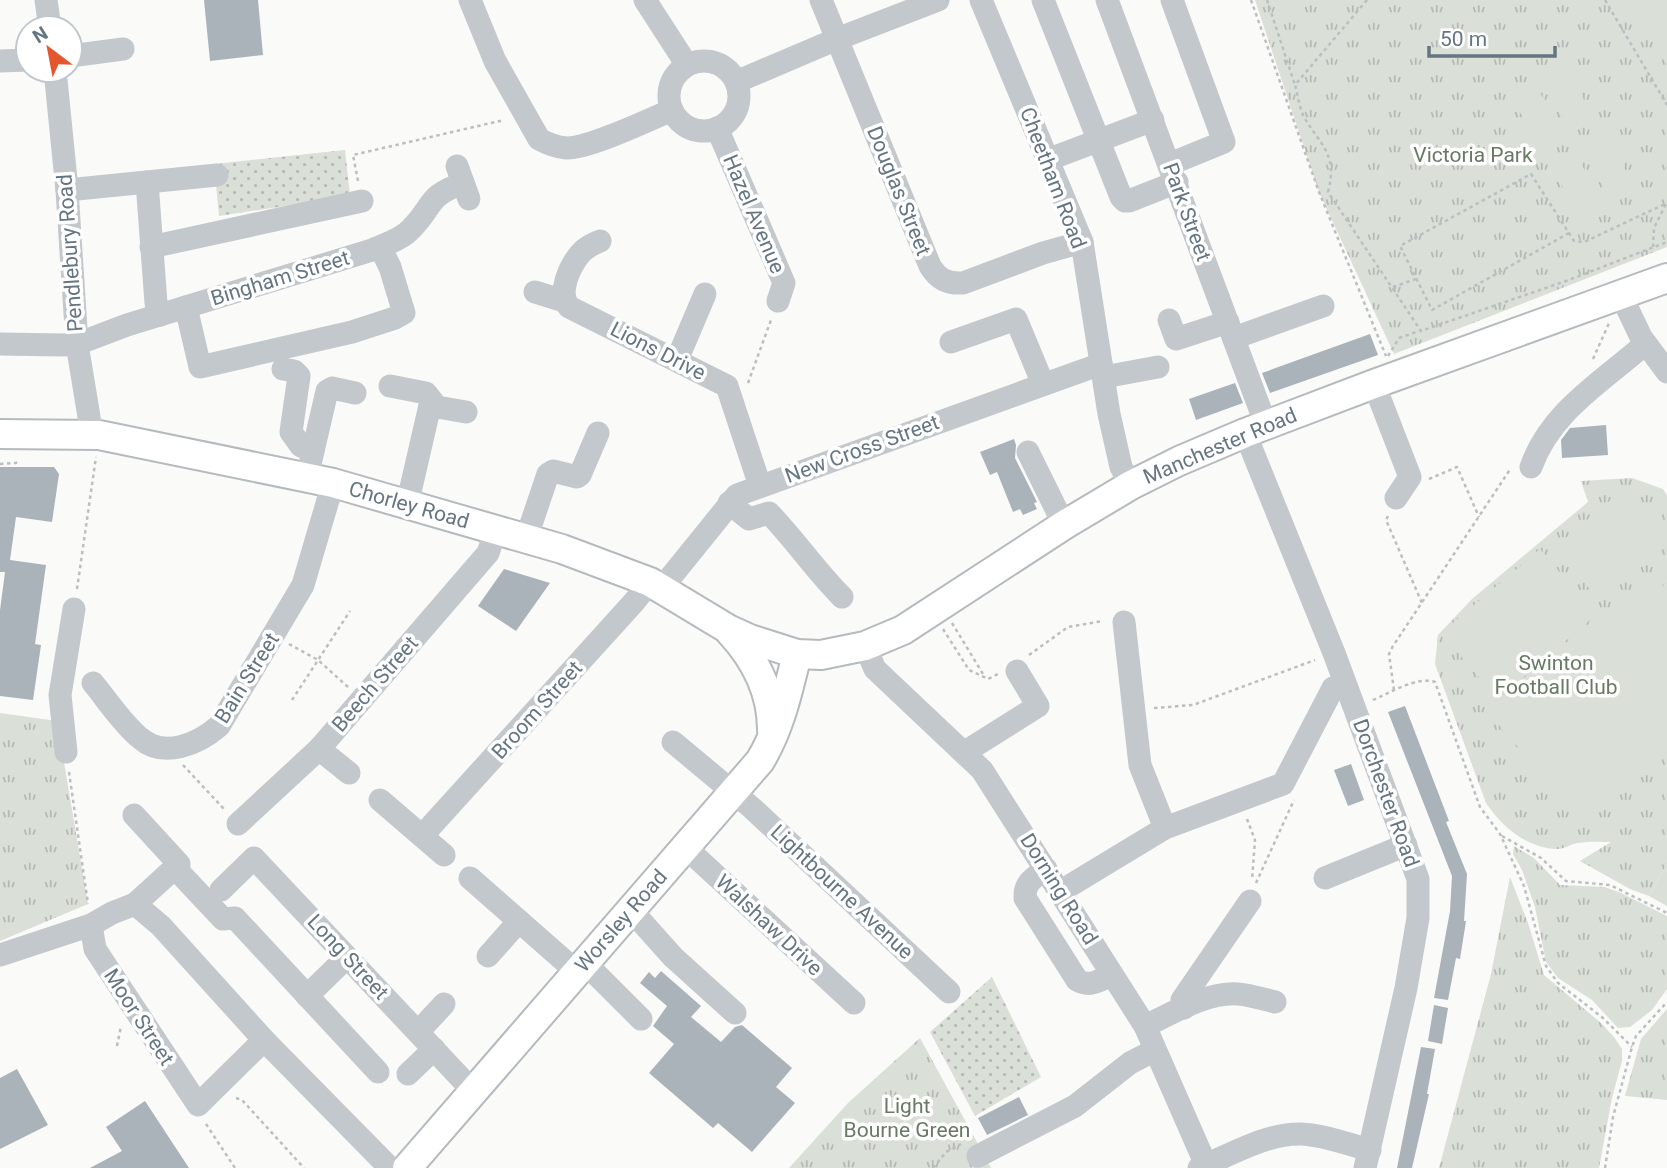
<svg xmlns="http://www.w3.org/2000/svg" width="1667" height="1168" viewBox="0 0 1667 1168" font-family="Roboto,sans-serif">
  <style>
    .grass { fill: url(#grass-tufts) }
    .garden { fill: url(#garden-dots) }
    .pitch { fill: #dadfd7 }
    .building { fill: #aab3b9 }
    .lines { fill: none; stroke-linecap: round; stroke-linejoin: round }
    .major-casing { stroke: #b5babe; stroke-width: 32 }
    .path { stroke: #bbbfc2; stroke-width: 2.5; stroke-dasharray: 3.5 3.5; stroke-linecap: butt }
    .minor { stroke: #c3c8cc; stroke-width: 23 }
    .major { stroke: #fff; stroke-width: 28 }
    .labels { text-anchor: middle; stroke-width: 7; stroke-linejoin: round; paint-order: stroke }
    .park-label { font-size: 21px; fill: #687a64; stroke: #fff }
    .street-label { font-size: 21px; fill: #657683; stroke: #fff }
  </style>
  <defs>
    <pattern id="grass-tufts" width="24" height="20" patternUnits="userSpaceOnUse" patternTransform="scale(1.75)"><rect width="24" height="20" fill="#dadfd7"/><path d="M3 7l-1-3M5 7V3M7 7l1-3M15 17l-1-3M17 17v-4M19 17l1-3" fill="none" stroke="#b4b9b4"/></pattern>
    <pattern id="garden-dots" width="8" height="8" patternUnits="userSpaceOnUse" patternTransform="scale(1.75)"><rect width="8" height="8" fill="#dadfd7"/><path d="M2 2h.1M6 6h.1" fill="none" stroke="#b4b9b4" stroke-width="1.8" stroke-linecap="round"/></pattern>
  </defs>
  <rect width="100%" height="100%" fill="#fafaf8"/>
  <g class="grass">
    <polygon points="1255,0 1667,0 1667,247 1394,354 1319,192"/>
    <path d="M1632,478l31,11 4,6v369l-18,32 -19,-7 -50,-28 31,-19c-10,0 -22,-1 -33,1 -7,1 -13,6 -21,6 -30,-1 -55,-22 -71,-46l-51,-139 3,-29 34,-36 116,-97 -7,-21z"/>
    <polygon points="0,713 57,721 88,904 0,941"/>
    <polygon points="1514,846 1534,858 1560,885 1604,887 1619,892 1667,916 1667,989 1652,1010 1630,1027 1618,1028 1592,1000 1558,978 1546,962 1535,907 1522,870 1513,854"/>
    <polygon points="1510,877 1528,923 1544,975 1601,1023 1614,1037 1622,1049 1622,1061 1612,1098 1599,1168 1439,1168 1491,974"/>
    <polygon points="1667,1009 1667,1100 1625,1096 1641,1039"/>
    <polygon points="920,1038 991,1168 789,1168 848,1103"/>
  </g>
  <g class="garden">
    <polygon points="345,150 350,196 219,216 214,164"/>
    <polygon points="992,977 1041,1077 975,1116 930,1032"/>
  </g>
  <g class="pitch">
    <polygon points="1643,0 1667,0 1667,64 1631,8"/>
    <polygon points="1563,62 1592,114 1568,127 1539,76"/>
    <polygon points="1532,79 1562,131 1538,144 1509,93"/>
    <polygon points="1604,134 1634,185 1610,199 1580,148"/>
    <polygon points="1574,151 1603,203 1580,216 1550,165"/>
    <polygon points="1620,492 1665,544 1599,600 1555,547"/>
    <polygon points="1540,549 1596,615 1498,699 1441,633"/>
    <polygon points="1655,576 1667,590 1667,754 1585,825 1492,717"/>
    <polygon points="1667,864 1667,906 1649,896"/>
  </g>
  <g class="building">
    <polygon points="204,0 258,0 263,55 210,61"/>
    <polygon points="1370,334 1378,355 1270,393 1262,373"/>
    <polygon points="1235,383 1243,403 1196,420 1189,399"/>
    <polygon points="1606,425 1608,455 1562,458 1561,440 1570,428"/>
    <polygon points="1014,439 1016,445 1015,458 1037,502 1034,503 1037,509 1023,515 1020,509 1013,512 997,472 990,475 980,452"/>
    <polygon points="0,467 54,467 59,474 52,522 16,517 10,560 46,565 35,644 41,645 33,700 0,696 0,610 5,572 0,572"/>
    <polygon points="504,569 550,583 516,631 478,606"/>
    <polygon points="1405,706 1449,821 1446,822 1467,874 1464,921 1466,921 1460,959 1456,958 1448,1000 1434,998 1450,911 1452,876 1388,712"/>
    <polygon points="1351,764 1364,800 1348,806 1334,770"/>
    <polygon points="661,971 701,1006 691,1017 721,1042 735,1027 742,1025 792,1068 776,1087 795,1103 752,1152 718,1123 713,1128 649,1073 674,1044 653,1026 667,1006 640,983 649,972 655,978"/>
    <polygon points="1434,1005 1448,1008 1442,1044 1428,1041"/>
    <polygon points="1421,1047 1435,1049 1427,1094 1429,1094 1412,1168 1397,1168"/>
    <polygon points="17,1069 48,1125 0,1149 0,1078"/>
    <polygon points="1019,1097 1028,1115 987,1135 978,1118"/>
    <polygon points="145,1101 189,1168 90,1168 122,1151 106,1127"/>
  </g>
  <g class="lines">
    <g class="major-casing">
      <g id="major">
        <polyline points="0,434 99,435 333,483 562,549 650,582 728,629 750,639 797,654 821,655 865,646 903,630 1064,525 1131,485 1179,461 1245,433 1374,384 1667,278"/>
        <path d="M730,632c25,27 42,60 42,98"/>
        <path d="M407,1168l353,-407c20,-33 28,-70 37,-107"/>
      </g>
    </g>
    <g class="path">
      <polyline points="1251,0 1319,192 1386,356"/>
      <polyline points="1267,0 1295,85"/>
      <path d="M1367,0l-72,85c3,10 4,22 9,32 17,29 34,37 24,75l93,139 145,-50 101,-39"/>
      <polyline points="1605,0 1667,105"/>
      <polyline points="358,181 353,155 504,120"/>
      <polyline points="1569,233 1432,310 1400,246 1531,174 1574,241 1584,242 1667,203"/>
      <polyline points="1653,247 1654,228 1666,204"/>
      <polyline points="1393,287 1416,279"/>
      <polyline points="1388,356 1399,338 1419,331"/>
      <polyline points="1593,359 1610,321"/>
      <polyline points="748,383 771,320"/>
      <polyline points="0,464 16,463 16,458"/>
      <polyline points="1429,479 1457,467 1479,517"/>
      <polyline points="1388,516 1386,520 1422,603"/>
      <polyline points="77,589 96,457"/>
      <polyline points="952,623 983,674"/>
      <polyline points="943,629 969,670 988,679 998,674"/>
      <polyline points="289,644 318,660 348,687"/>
      <polyline points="1029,655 1068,627 1103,621"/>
      <polyline points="1394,690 1389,654 1393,646 1511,468"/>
      <polyline points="292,700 350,611"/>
      <path d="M1373,700c16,-7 44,-24 62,-18l45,125 20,27 24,52 22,80 12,17 45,35 29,29"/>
      <polyline points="1154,708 1193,705 1315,660"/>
      <polyline points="183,765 224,809"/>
      <polyline points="69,772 88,904"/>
      <polyline points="1247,819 1255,840 1252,880"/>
      <polyline points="1502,836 1541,858 1566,881 1610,885 1667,913"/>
      <polyline points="1256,883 1294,800"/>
      <polyline points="117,1046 121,1026"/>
      <polyline points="236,1098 242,1100 304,1168"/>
      <polyline points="206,1124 235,1168"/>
      <polyline points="933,1168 946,1152 961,1144"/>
      <polyline points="1605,1168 1613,1117 1632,1047 1636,1036 1667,1002"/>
    </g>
    <g class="minor">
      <polyline points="46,0 50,28"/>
      <path d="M470,0l25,61 44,78c9,5 17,8 27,9 22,1 83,-28 106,-38"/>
      <polyline points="645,0 687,65"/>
      <path d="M821,0l109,266c8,13 17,18 33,17l80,-30 39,-11"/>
      <polyline points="981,0 1082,242 1109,414 1121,467 1131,485"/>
      <polyline points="1043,0 1121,197 1125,201 1129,201 1177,182"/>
      <polyline points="1107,0 1266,425"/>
      <polyline points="70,56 123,49"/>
      <polyline points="0,61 28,60"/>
      <circle cx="704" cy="96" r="35"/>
      <polyline points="55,70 67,190 77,344 92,435"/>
      <polyline points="736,82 837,39 938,0"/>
      <polyline points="717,128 784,283 778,301"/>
      <polyline points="1047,160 1153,120"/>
      <polyline points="1170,164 1224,142 1172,0"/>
      <polyline points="457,166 469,199"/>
      <polyline points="147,182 156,303 160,315"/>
      <polyline points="67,190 217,175"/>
      <path d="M600,241c-7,3 -14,6 -20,13 -10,12 -23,39 -11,53l158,79 33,100"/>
      <polyline points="151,247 362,201"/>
      <polyline points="535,292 564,301"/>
      <polyline points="1621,295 1641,337 1667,372"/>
      <polyline points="186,307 200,367 352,332 395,318 404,313 390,267 380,247"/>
      <polyline points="1169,320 1176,339 1228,322"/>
      <polyline points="1234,338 1323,306"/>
      <polyline points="951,342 1016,319 1043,384"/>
      <path d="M0,344l63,1 14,-1 50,-19 245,-75c13,-6 29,-10 39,-21 24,-24 14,-32 52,-46"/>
      <polyline points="677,360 705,294"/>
      <polyline points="283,369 294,371 299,376 291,432 301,446 313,450"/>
      <polyline points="1104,377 1158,367"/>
      <polyline points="1374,384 1410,477 1396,498"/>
      <polyline points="390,386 426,393 437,407 466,412"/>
      <polyline points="1245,433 1334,653 1418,879 1418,918 1406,988 1365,1168"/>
      <polyline points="1028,452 1064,525"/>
      <path d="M1531,467c20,-56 71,-85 114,-123"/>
      <polyline points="307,477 327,391 332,388 355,393"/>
      <path d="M729,503l20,16 20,-6c27,28 46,57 73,84"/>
      <polyline points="407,505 431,401"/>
      <polyline points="526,539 548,474 553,471 577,477 580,475 598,433"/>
      <polyline points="661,589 737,495 1101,364"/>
      <polyline points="1124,622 1140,765 1165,828"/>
      <polyline points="865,646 875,669 982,770 1145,1026 1206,1165"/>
      <path d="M93,683c15,18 29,40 47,55 24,21 58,6 79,-12l84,-141 30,-102"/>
      <polyline points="673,742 752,808 949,992"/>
      <polyline points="319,749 349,773"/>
      <polyline points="66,752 60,695 74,609"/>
      <polyline points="965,752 1038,706 1017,671"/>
      <polyline points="380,800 444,855"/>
      <polyline points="134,815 179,864 135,904"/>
      <polyline points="238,824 319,749 488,553 496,530"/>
      <polyline points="422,836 634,602 650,582"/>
      <polyline points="685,847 854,1003"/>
      <polyline points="175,868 223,919 235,918 378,1072"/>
      <path d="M1046,869c-11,8 -22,13 -21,29l52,82c13,8 23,0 35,-5"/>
      <polyline points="470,878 577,972"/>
      <polyline points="1325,878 1406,845"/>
      <polyline points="221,890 254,858 472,1090"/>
      <polyline points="1061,891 1165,828 1283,784 1333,688 1345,684"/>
      <polyline points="631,910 673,957 735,1013"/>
      <polyline points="91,925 95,949 198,1105 264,1040"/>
      <polyline points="0,955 91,925 112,913 135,904 161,926 264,1040 390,1168"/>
      <polyline points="488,956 519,921"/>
      <polyline points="585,963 641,1019"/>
      <polyline points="307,996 347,957"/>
      <polyline points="1184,1008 1182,1000 1250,901"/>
      <path d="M1145,1026c28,-13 61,-34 93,-32 12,1 25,5 37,8"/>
      <polyline points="418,1032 444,1004"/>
      <polyline points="408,1074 434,1049"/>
      <polyline points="978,1156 1075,1106 1130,1063 1155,1050"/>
      <path d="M1199,1168c31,-13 68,-35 102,-34 23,1 46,10 69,16"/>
    </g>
    <use href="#major" class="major"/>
  </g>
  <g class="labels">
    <g class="park-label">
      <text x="1473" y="162">Victoria Park</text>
      <text x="1556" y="670">Swinton<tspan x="1556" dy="24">Football Club</tspan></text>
      <text x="907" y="1113">Light<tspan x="907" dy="24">Bourne Green</tspan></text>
    </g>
    <g class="street-label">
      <text transform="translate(1053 178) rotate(69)" y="7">Cheetham Road</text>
      <text transform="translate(899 191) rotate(68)" y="7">Douglas Street</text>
      <text transform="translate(1187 212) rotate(70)" y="7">Park Street</text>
      <text transform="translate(754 214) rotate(67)" y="7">Hazel Avenue</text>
      <text transform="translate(70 253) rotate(-94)" y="7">Pendlebury Road</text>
      <text transform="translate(280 278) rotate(-17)" y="7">Bingham Street</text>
      <text transform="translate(658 351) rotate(27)" y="7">Lions Drive</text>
      <text transform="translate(1220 446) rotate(-23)" y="7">Manchester Road</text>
      <text transform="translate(862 449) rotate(-20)" y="7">New Cross Street</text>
      <text transform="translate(409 505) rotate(16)" y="7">Chorley Road</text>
      <text transform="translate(247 678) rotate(-58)" y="7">Bain Street</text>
      <text transform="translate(375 684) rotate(-49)" y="7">Beech Street</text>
      <text transform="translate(537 710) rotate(-48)" y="7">Broom Street</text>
      <text transform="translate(1386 793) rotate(70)" y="7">Dorchester Road</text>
      <text transform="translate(1059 889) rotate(58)" y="7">Dorning Road</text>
      <text transform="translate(842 892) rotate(43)" y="7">Lightbourne Avenue</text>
      <text transform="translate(621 921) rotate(-49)" y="7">Worsley Road</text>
      <text transform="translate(769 925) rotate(43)" y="7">Walshaw Drive</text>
      <text transform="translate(348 957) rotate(47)" y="7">Long Street</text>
      <text transform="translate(139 1017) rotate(57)" y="7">Moor Street</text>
    </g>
  </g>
  <g transform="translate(49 49) rotate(328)"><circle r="33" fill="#ffffff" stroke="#c1c8cd" stroke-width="2"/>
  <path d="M0-5L12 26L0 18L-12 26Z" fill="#e4572e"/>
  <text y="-10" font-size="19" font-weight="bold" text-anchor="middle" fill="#657683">N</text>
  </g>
  <path d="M1429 46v10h126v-10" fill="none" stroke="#657683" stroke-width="3.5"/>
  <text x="1440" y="46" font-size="21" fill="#657683" stroke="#ffffff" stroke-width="5" paint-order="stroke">50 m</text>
</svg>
